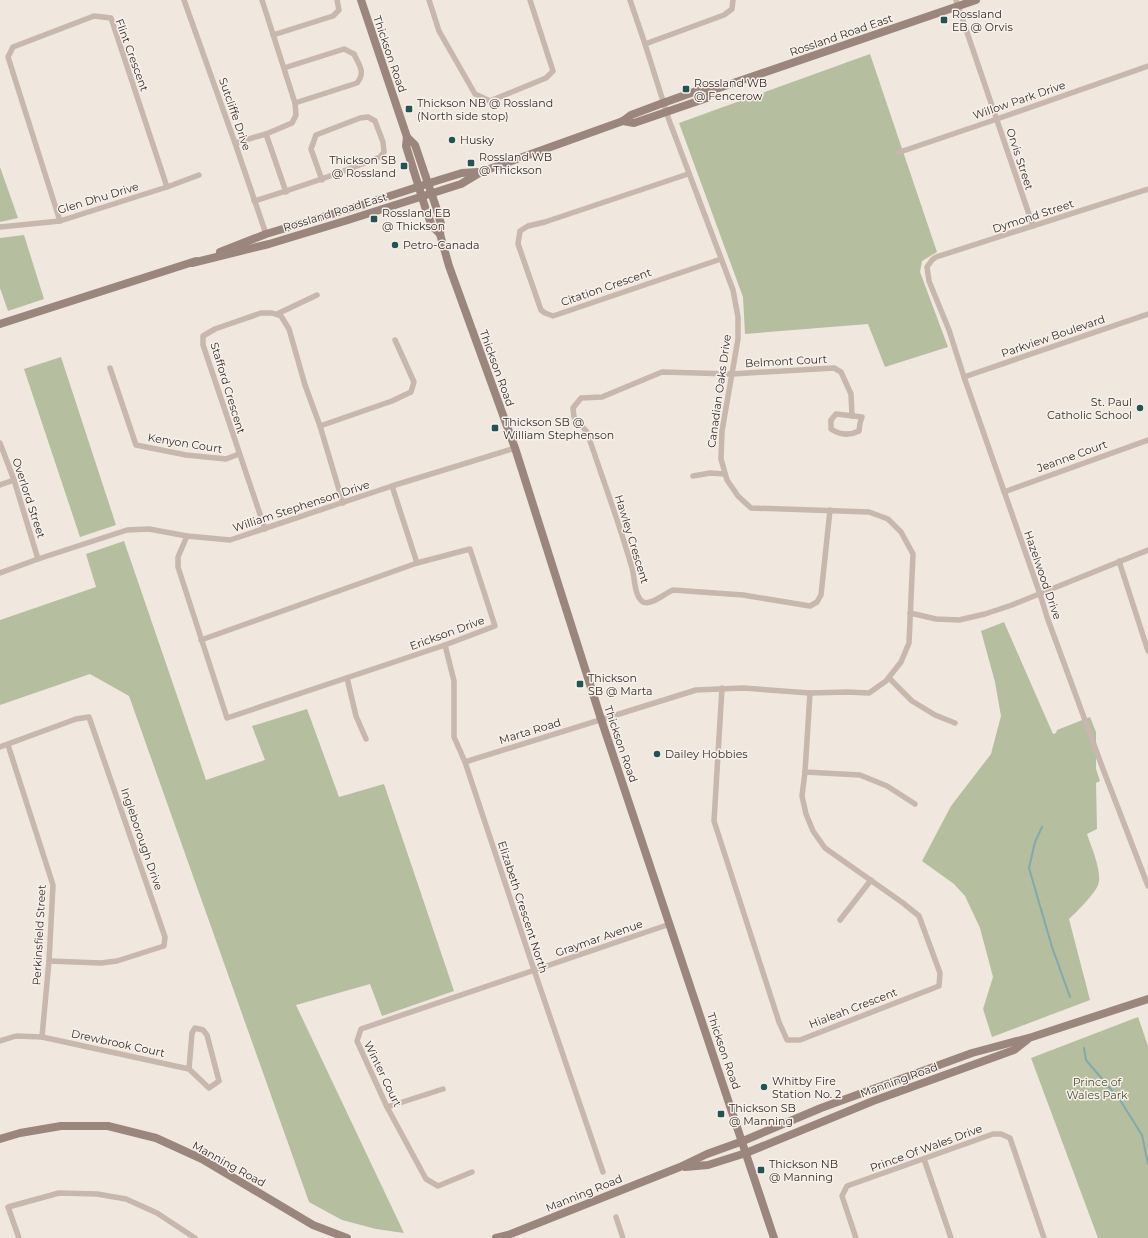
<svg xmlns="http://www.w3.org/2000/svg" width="1148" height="1238" viewBox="0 0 1148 1238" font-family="Montserrat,sans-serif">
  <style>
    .green { fill: #b6bea0 }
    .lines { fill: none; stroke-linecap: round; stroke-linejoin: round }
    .stream { stroke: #81aaaa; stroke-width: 2 }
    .street { stroke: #c7b7ac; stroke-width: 5.5 }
    .secondary { stroke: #9b867e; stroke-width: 8 }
    .poi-dot { fill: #245353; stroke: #f8f1eb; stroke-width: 1.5 }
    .labels { text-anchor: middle; stroke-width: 3; stroke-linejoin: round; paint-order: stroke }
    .poi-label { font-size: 11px; fill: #362d2a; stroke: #f8f1eb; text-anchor: start }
    .street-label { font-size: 11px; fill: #362d2a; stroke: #f8f1eb }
    .park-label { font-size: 11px; fill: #485230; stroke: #f8f1eb }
  </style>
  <rect width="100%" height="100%" fill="#f0e7df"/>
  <g class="green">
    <polygon points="870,54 937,252 922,261 920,272 948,347 885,367 868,324 745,334 743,297 679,123"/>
    <polygon points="0,167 18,218 0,222"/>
    <polygon points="24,235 44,299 8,311 0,288 0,238"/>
    <polygon points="61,357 116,525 80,537 24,369"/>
    <polygon points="124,541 206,780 265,760 252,726 307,709 339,797 384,784 454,991 382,1016 370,984 296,1005 404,1233 376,1229 342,1220 309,1202 129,696 90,674 0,705 0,620 96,587 86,554"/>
    <path d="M1004,622l49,112 3,-1 1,-3 33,-13 6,15v37l4,12 -4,2 1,46 -10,5c4,12 16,39 11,51 -2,7 -22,28 -29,34l21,81 -98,37 -9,-28 10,-32 -13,-49 -15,-32 -11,-12 -32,-23 29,-55 40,-52 10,-38 -6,-34 -14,-51z"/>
    <polygon points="1138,1017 1148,1046 1148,1238 1098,1238 1031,1058"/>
  </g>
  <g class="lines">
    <g class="stream">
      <polyline points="1042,827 1035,842 1029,868 1052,947 1070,997"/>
      <polyline points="1084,1048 1086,1060 1120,1100 1142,1135 1148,1164"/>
    </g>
    <g class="street">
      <polyline points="184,0 235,143 266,234"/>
      <polyline points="429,0 439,31 475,94 490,101 546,78 553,71 530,0"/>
      <polyline points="956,0 1033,226"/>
      <polyline points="273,35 333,16 339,10 337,0"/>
      <polyline points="645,44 724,15 732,9 733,0"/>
      <path d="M284,68l60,-19 10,5c5,11 12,18 3,29l-62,20"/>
      <polyline points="266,134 286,192"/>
      <polyline points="235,143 266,134 292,123 296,115 295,103 262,0"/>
      <polyline points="897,153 997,119 1148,66"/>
      <polyline points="688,174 545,222 528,226 520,231 518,244 541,310 545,313 553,316 721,259"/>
      <polyline points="1148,189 936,257 932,260 927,267 929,281 949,330 964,377 1040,594 1047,617 1103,769 1148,886"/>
      <path d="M254,201c43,-13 84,-27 126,-44l4,-5 -1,-10 -8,-21 -7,-4 -8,1 -44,17 -5,14 11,31"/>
      <polyline points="60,221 8,57 13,47 94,16 111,18 167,187"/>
      <polyline points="0,227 60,221 167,187 199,175"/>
      <polyline points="277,314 317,295"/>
      <polyline points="110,368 136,445 186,455 226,459 239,454"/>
      <polyline points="964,377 1148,314"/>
      <path d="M836,414l26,3 -2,6 -1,8c-10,5 -19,4 -28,-2v-9z"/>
      <polyline points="320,426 392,401 411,392 414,382 395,340"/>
      <polyline points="0,443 14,480 38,559"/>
      <polyline points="693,476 710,473 725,474"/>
      <polyline points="0,485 14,480"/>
      <polyline points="392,486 417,563"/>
      <polyline points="1004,492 1148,440"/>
      <path d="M830,510l-9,85 -4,7 -7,4 -67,-11 -70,-5c-8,3 -22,16 -30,12 -9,-6 -8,-24 -11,-34 -13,-46 -30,-91 -45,-136l-13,-15 -1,-9 8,-10 21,-1 60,-25 70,2 102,-6 7,4 10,22 1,22"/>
      <polyline points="265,529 203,345 203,336 215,329 261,313 272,313 281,316 289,329 305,385 320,426 343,503"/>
      <polyline points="187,536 178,557 178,567 227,718 445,645 495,626 470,549 417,563 201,640"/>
      <polyline points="1119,561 1148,651"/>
      <polyline points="0,573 38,559 127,530 149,529 187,536 230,540 392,486 515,448"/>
      <polyline points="910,613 936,619 959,620 985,614 1012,605 1148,550"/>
      <polyline points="445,645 454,681 454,737 465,762 532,964 603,1172"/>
      <polyline points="347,678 356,716 366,739"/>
      <polyline points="889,678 912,701 935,715 955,723"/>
      <polyline points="722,688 714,821 779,1022 787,1040 800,1040 939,986 940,973 919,916 903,903 825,848 813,831 806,814 802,796 805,772 810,693"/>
      <polyline points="8,745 53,885 49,961 42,1037"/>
      <polyline points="0,747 76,719 89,717 165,937 164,946 117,961 101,963 49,961"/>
      <polyline points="465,762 696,690 743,688 810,693 847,692 869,693 886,681 901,662 909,643 913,554 901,532 888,519 869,512 751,508 738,496 727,480 721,459 722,431 738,339 738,317 733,290 669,120 645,44 630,0"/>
      <polyline points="805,772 860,775 887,786 915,804"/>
      <polyline points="840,920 871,880"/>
      <polyline points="0,1041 16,1036 42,1037 189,1069 209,1088 219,1081 207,1035 203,1030 195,1028 192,1033 189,1069"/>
      <polyline points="387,1107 443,1089"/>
      <polyline points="924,1159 951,1238"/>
      <polyline points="472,1172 438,1186 426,1179 387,1107 357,1041 361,1029 670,924"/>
      <polyline points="616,1217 623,1238"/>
      <polyline points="19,1238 8,1207 59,1193 97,1194 126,1199 157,1213 195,1238"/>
      <polyline points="856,1238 842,1196 847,1186 993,1134 1001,1134 1010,1138 1044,1238"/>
    </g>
    <g class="secondary">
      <polyline points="361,0 407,137 406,146 426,210 432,226 440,234"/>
      <polyline points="623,121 634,123 707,98 713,90"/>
      <polyline points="407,137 415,145 436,207 441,224 440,234 449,266 515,448 601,719 774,1238"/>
      <polyline points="220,252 266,234 362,205 439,180 462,173 478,172"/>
      <polyline points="192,263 269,244 348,220 461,184 481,172 623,121 631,115 663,103 705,88 713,90 976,0"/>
      <polyline points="0,324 196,261"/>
      <polyline points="0,1139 20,1133 61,1126 108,1126 156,1138 202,1159 313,1225 347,1238"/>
      <polyline points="685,1167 708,1165 746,1153 873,1101 1014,1050 1028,1039"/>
      <polyline points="496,1238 508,1235 680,1167 707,1154 743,1141 821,1108 972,1053 1032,1037 1148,999"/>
    </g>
  </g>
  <g class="poi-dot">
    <rect x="940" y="16" width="8" height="8" rx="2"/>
    <rect x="682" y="85" width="8" height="8" rx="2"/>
    <rect x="405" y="105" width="8" height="8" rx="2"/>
    <circle cx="452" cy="140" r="4"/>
    <rect x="467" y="159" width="8" height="8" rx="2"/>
    <rect x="400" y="162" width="8" height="8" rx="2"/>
    <rect x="370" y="215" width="8" height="8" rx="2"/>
    <circle cx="395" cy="245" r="4"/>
    <circle cx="1140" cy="408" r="4"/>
    <rect x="491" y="424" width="8" height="8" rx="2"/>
    <rect x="576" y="680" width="8" height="8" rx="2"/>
    <circle cx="657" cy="754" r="4"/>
    <circle cx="764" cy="1087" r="4"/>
    <rect x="717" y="1110" width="8" height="8" rx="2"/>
    <rect x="757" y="1166" width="8" height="8" rx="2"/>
  </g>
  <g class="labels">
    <g class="poi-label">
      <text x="952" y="18">Rossland<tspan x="952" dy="13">EB @ Orvis</tspan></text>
      <text x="694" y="87">Rossland WB<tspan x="694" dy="13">@ Fencerow</tspan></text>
      <text x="417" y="107">Thickson NB @ Rossland<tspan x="417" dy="13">(North side stop)</tspan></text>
      <text x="460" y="144">Husky</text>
      <text x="479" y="161">Rossland WB<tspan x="479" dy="13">@ Thickson</tspan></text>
      <text x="396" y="164" text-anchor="end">Thickson SB<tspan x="396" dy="13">@ Rossland</tspan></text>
      <text x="382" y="217">Rossland EB<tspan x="382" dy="13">@ Thickson</tspan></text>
      <text x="403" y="249">Petro-Canada</text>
      <text x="1132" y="406" text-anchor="end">St. Paul<tspan x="1132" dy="13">Catholic School</tspan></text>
      <text x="503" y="426">Thickson SB @<tspan x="503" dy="13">William Stephenson</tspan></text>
      <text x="588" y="682">Thickson<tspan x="588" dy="13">SB @ Marta</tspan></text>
      <text x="665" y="758">Dailey Hobbies</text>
      <text x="772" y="1085">Whitby Fire<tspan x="772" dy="13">Station No. 2</tspan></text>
      <text x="729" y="1112">Thickson SB<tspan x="729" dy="13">@ Manning</tspan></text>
      <text x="769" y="1168">Thickson NB<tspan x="769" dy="13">@ Manning</tspan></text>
    </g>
    <g class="street-label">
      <text transform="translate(841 35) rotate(-19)" y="4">Rossland Road East</text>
      <text transform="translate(390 54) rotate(71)" y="4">Thickson Road</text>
      <text transform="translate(132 55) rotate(70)" y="4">Flint Crescent</text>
      <text transform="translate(1019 100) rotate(-19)" y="4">Willow Park Drive</text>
      <text transform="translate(235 114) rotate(71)" y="4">Sutcliffe Drive</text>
      <text transform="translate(1020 159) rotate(72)" y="4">Orvis Street</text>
      <text transform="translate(98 198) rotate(-17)" y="4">Glen Dhu Drive</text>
      <text transform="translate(335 212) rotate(-17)" y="4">Rossland Road East</text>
      <text transform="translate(1033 216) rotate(-18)" y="4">Dymond Street</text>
      <text transform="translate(606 287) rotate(-19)" y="4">Citation Crescent</text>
      <text transform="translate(1053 336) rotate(-19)" y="4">Parkview Boulevard</text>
      <text transform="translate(786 361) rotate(-3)" y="4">Belmont Court</text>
      <text transform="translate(497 368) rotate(70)" y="4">Thickson Road</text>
      <text transform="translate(228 388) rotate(73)" y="4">Stafford Crescent</text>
      <text transform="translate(719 391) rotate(-82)" y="4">Canadian Oaks Drive</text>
      <text transform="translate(185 443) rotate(9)" y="4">Kenyon Court</text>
      <text transform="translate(1072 456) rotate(-20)" y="4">Jeanne Court</text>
      <text transform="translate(29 498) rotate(72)" y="4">Overlord Street</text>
      <text transform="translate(301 506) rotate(-18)" y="4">William Stephenson Drive</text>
      <text transform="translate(632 539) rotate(73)" y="4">Hawley Crescent</text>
      <text transform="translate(1043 575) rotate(71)" y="4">Hazelwood Drive</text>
      <text transform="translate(447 633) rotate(-20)" y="4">Erickson Drive</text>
      <text transform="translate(530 731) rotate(-17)" y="4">Marta Road</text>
      <text transform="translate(621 744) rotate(71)" y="4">Thickson Road</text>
      <text transform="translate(142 839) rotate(71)" y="4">Ingleborough Drive</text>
      <text transform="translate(523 907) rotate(72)" y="4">Elizabeth Crescent North</text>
      <text transform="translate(39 935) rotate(-87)" y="4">Perkinsfield Street</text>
      <text transform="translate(599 938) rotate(-19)" y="4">Graymar Avenue</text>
      <text transform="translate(853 1008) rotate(-21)" y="4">Hialeah Crescent</text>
      <text transform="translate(118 1043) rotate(12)" y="4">Drewbrook Court</text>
      <text transform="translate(724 1051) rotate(71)" y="4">Thickson Road</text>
      <text transform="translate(383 1074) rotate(64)" y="4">Winter Court</text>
      <text transform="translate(899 1080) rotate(-20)" y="4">Manning Road</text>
      <text transform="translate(926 1148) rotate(-20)" y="4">Prince Of Wales Drive</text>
      <text transform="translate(229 1164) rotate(29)" y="4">Manning Road</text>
      <text transform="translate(584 1193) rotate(-22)" y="4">Manning Road</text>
    </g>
    <g class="park-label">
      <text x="1097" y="1086">Prince of<tspan x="1097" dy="13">Wales Park</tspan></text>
    </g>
  </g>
</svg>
